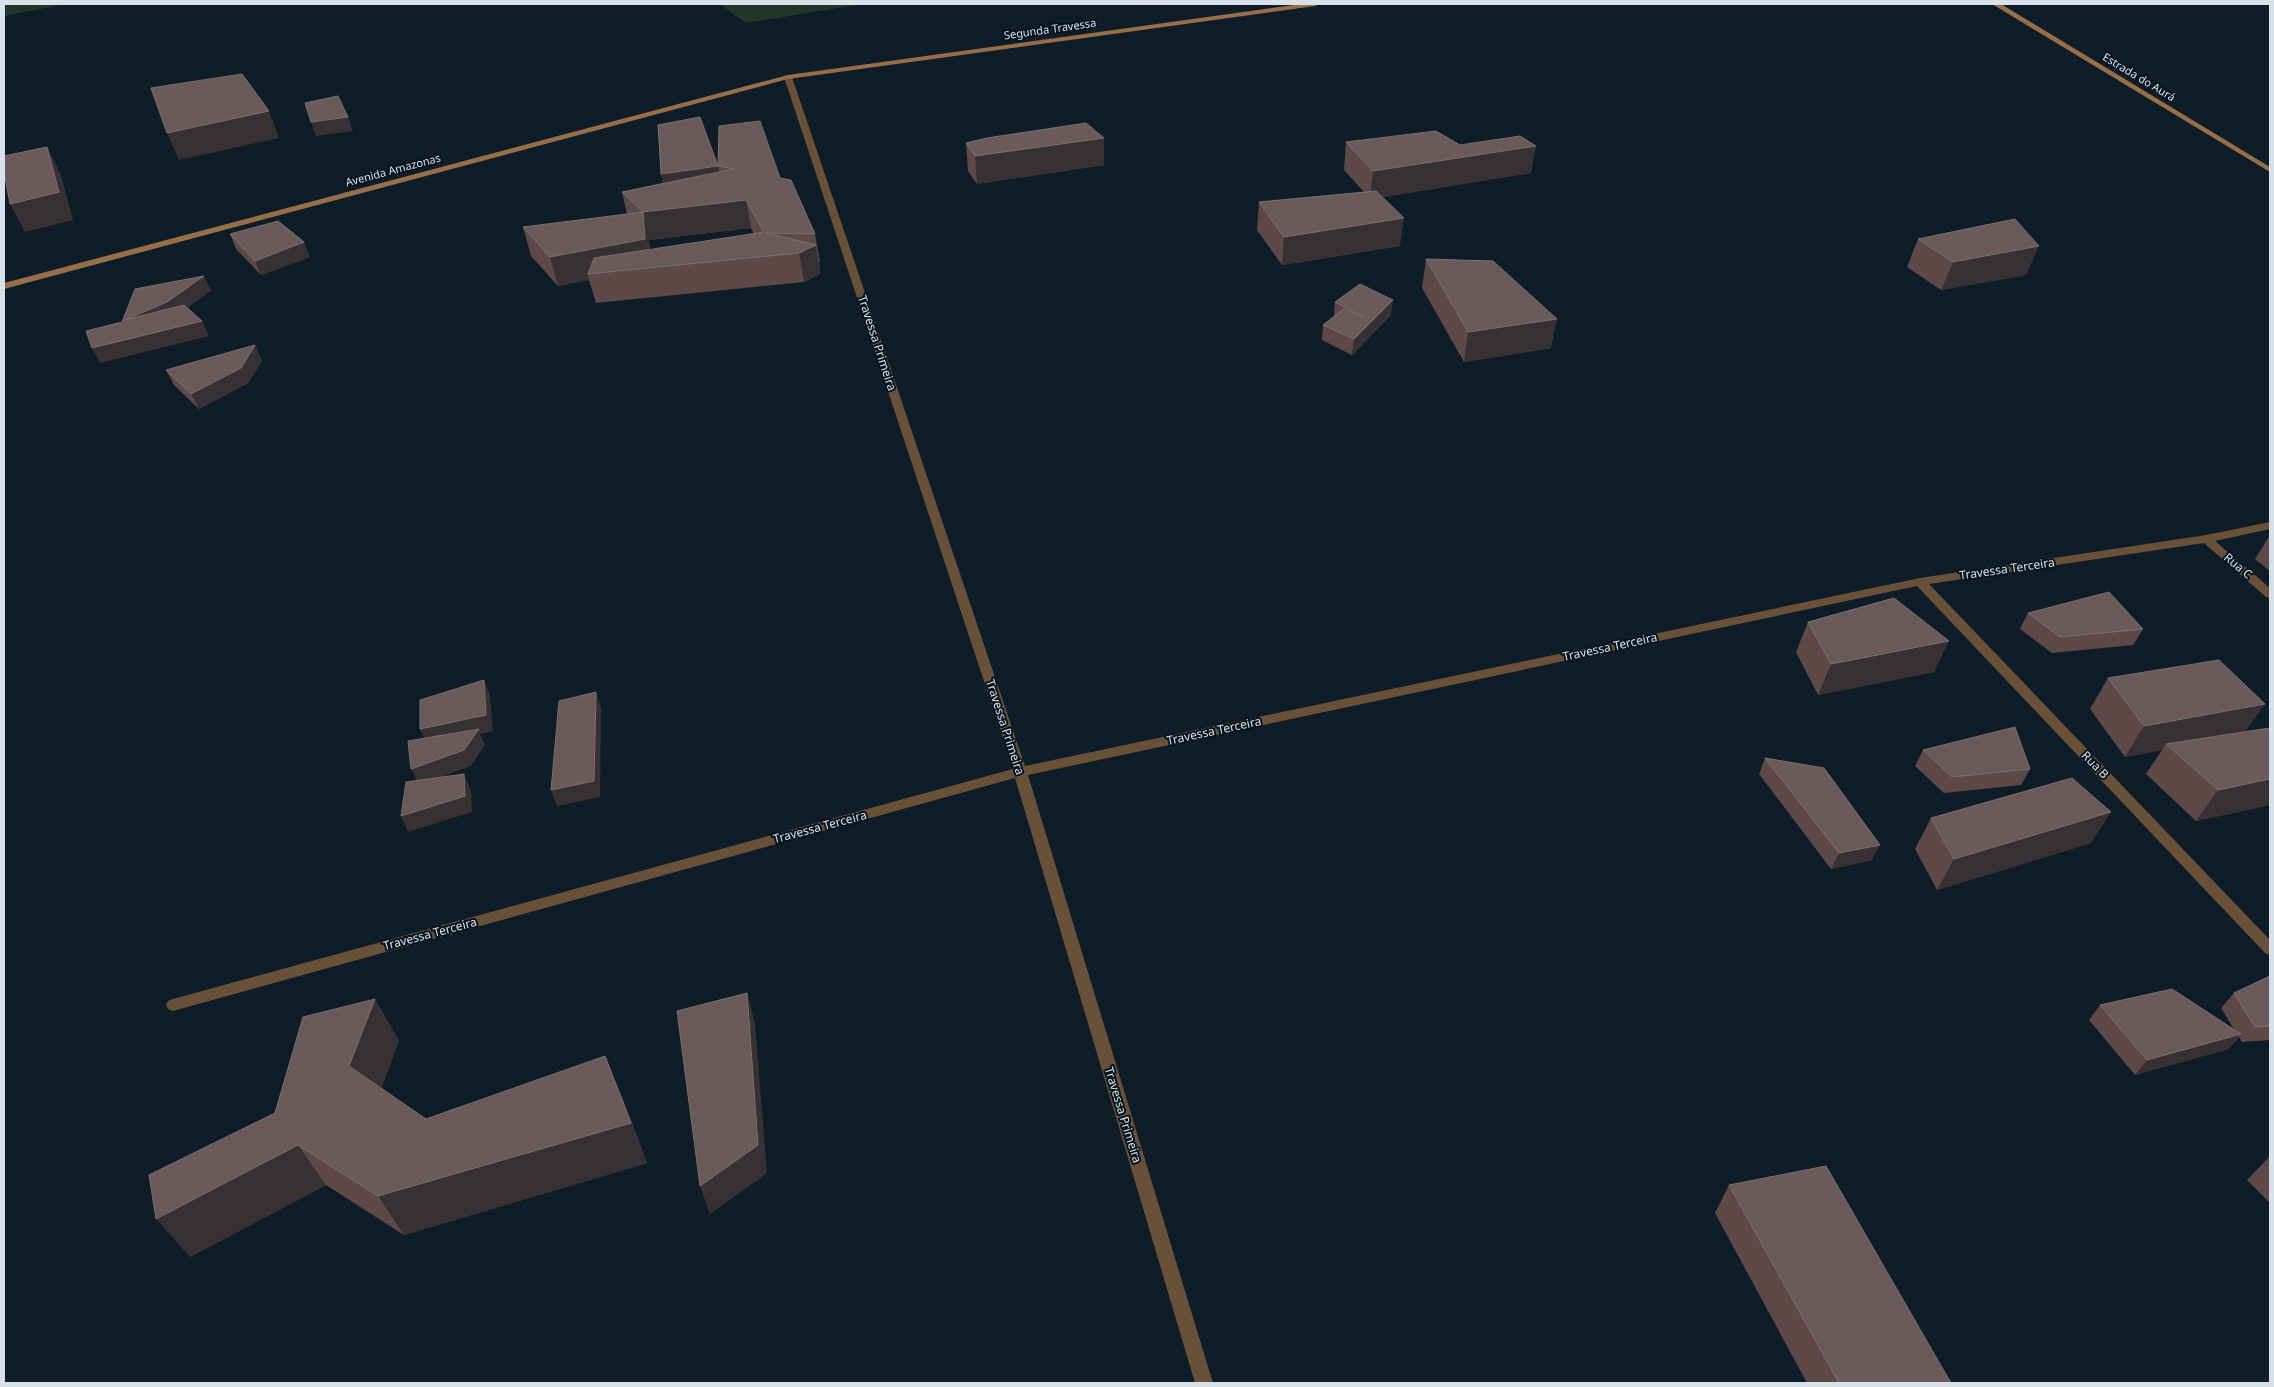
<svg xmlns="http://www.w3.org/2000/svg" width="2274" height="1387" viewBox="0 0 2274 1387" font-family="'Noto Sans',sans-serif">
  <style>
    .green { fill: #213629 }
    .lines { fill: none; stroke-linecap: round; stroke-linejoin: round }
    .street { fill: #695038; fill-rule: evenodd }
    .secondary { fill: #966e47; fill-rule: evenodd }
    .wall { fill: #5d4948; fill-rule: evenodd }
    .shaded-wall { fill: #383134 }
    .building { fill: #6a5a59; stroke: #7c6f70 }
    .labels { text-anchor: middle; stroke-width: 4; stroke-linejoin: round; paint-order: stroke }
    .far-street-label { font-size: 11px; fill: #d8e1e9; stroke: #05141e }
    .street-label { font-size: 12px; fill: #d8e1e9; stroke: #05141e }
  </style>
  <rect width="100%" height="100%" fill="#0e1d28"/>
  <g class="green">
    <polygon points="4,4 66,4 4,16"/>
    <polygon points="720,4 862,4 746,23"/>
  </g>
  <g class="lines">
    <polygon class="street" points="785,75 792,77 1025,766 1920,578 2206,535 2270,522 2270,529 2215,541 2270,588 2270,598 2266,597 2204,543 1929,584 2270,940 2270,955 2265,953 1917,586 1028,775 1213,1383 1195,1383 1015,778 173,1011 168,1009 166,1005 168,1001 173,999 1013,769 784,77"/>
    <g class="secondary">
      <polygon points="1301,4 1319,4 1315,6 788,79 4,289 4,283 788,75"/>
      <polygon points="1992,4 2001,4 2270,167 2270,172"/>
    </g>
  </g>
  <g class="wall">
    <polygon points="1104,138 1104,165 977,184 968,171 966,143"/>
    <polygon points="1346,142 1460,145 1531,173 1382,197 1400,246 1282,265 1257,230 1259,202 1364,192 1344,170"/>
    <path d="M718,166l62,12 35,56 5,28h-1l1,12 -16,8 -208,21 -7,-23 -31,6 -27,-30 -8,-29 104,-13 -5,-22 41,-9 -2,-9zM751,228l3,6 -104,16 -1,-10z"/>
    <polygon points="230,234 310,257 261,275 236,249"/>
    <polygon points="1918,239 2026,275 1941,290 1907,267"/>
    <polygon points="1426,259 1551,348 1464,362 1422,288"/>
    <polygon points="1335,302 1391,315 1352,355 1322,340 1323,325 1334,317"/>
    <polygon points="255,345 262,361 248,383 199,409 174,385 166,370"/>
    <polygon points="2270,535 2270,571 2255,559"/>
    <polygon points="2028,613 2143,629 2133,645 2052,653 2020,629"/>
    <polygon points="1808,622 1934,672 1818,695 1796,652"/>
    <polygon points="2108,678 2246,731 2270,728 2270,805 2196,821 2146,774 2162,750 2125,757 2090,709"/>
    <polygon points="1923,750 2030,769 2021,785 1944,793 1915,766"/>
    <polygon points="1765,758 1872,860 1831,869 1759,774"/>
    <polygon points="1931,818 2091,843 1937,890 1915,849"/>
    <polygon points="2270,976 2270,1040 2242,1042 2239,1037 2228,1049 2135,1075 2089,1020 2100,1005 2234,1029 2221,1008 2234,993"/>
    <polygon points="399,1040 381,1089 426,1119 622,1097 647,1163 404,1235 326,1185 190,1257 275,1113"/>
    <polygon points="2270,1156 2270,1203 2247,1180"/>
    <polygon points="1729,1185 1951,1383 1807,1383 1715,1213"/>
  </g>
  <g class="shaded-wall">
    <polygon points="269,111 279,138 179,160 167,133"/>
    <polygon points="348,117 353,131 316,136 311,122"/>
    <polygon points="1104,138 1104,165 977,184 975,156"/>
    <polygon points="1536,146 1531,173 1370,199 1373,171"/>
    <polygon points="47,147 61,175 73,220 25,232 10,204"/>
    <polygon points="718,166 723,194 667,202 661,174"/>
    <polygon points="746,200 751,228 649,240 651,268 588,274 589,280 558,286 550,257 643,212"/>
    <polygon points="1404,218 1400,246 1282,265 1284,237"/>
    <polygon points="304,242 310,257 261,275 255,261"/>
    <polygon points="816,245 820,274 804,282 799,253"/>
    <polygon points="2039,246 2026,275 1941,290 1953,262"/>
    <polygon points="204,276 211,291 174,317 125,320"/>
    <polygon points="1393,300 1391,315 1352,355 1354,339"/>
    <polygon points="1557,319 1551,348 1464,362 1468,332"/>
    <polygon points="202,321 209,336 100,363 92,348"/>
    <polygon points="255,345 262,361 248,383 199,409 191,394"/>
    <polygon points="1949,641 1934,672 1818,695 1831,664"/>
    <polygon points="484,680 490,696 493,731 480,734 485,745 471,766 419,785 411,769 427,745 420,729"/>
    <polygon points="596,692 601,708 600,797 557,806 551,790"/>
    <polygon points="2265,704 2243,735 2166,744 2162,750 2125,757 2144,726"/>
    <polygon points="464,774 471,790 472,812 408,832 401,816"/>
    <polygon points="2270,779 2270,805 2196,821 2218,790"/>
    <polygon points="2111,812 2091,843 1937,890 1954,859"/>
    <polygon points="1880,845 1872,860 1831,869 1839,853"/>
    <polygon points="747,993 755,1023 767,1173 710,1214 700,1186"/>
    <polygon points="375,999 399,1040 374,1107 349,1066"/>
    <polygon points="2241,1034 2228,1049 2135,1075 2147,1060"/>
    <polygon points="605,1056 622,1097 647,1163 404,1235 378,1196"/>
    <polygon points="298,1145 326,1185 190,1257 156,1219"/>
  </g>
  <g class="building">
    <polygon points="242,74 269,111 167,133 151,88"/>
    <polygon points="338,96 348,117 311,122 305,103"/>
    <polygon points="700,117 718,166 719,126 760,121 780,178 791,180 815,234 766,233 816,245 799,253 588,274 594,258 764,232 746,200 643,212 622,192 734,169 718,166 661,174 658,125"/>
    <polygon points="1086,123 1104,138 975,156 966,143 987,138"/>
    <polygon points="1436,131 1460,145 1520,136 1536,146 1373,171 1346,142"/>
    <polygon points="47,147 59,192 10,204 4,172 4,156"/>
    <polygon points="1376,191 1404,218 1284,237 1259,202"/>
    <polygon points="643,212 645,239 550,257 523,227"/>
    <polygon points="2015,219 2039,246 1953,262 1918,239"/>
    <polygon points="278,221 304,242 255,261 230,234"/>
    <polygon points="1426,259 1493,261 1557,319 1468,332"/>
    <polygon points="204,276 167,302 125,320 184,305 202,321 92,348 86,331 122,322 135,289"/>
    <polygon points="1360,284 1393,300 1354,339 1323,325 1344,309 1364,317 1335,302"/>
    <polygon points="255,345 241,368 191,394 166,370"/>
    <polygon points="2109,592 2143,629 2060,637 2028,613"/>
    <polygon points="1894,598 1949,641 1831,664 1808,622"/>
    <polygon points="2219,660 2265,704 2144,726 2108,678"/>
    <polygon points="484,680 486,715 420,729 420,700"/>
    <polygon points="596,692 594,781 551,790 559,701"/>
    <polygon points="2015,727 2030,769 1952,777 1923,750"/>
    <polygon points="2270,728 2270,779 2218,790 2166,744"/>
    <polygon points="479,729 464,750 411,769 408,741"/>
    <polygon points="1765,758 1824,768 1880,845 1839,853"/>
    <polygon points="464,774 465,796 401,816 406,782"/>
    <polygon points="2072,778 2111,812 1954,859 1931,818"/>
    <polygon points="2270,976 2270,1026 2255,1027 2234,993"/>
    <polygon points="2172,989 2241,1034 2147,1060 2100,1005"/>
    <polygon points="747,993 758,1145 700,1186 677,1011"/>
    <polygon points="375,999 349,1066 426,1119 605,1056 631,1123 378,1196 298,1145 156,1219 149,1175 275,1113 303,1017"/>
    <polygon points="1826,1166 1951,1383 1839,1383 1729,1185"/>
  </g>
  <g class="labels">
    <g class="far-street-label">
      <text transform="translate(1050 29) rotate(-8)" y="4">Segunda Travessa</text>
      <text transform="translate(2139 77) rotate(31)" y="4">Estrada do Aurá</text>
      <text transform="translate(393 170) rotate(-15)" y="4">Avenida Amazonas</text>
    </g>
    <g class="street-label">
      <text transform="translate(877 343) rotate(72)" y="4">Travessa Primeira</text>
      <text transform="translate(2238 566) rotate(40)" y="4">Rua C</text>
      <text transform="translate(2007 569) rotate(-8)" y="4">Travessa Terceira</text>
      <text transform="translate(1610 647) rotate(-12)" y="4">Travessa Terceira</text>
      <text transform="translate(1005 727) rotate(72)" y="4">Travessa Primeira</text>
      <text transform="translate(1214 731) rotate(-12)" y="4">Travessa Terceira</text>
      <text transform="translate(2095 765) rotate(46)" y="4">Rua B</text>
      <text transform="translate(820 827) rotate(-15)" y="4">Travessa Terceira</text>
      <text transform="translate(430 934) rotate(-15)" y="4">Travessa Terceira</text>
      <text transform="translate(1123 1115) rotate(73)" y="4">Travessa Primeira</text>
    </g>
  </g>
  <rect width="2274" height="1387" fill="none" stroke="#d8e1e9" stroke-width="10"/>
</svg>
